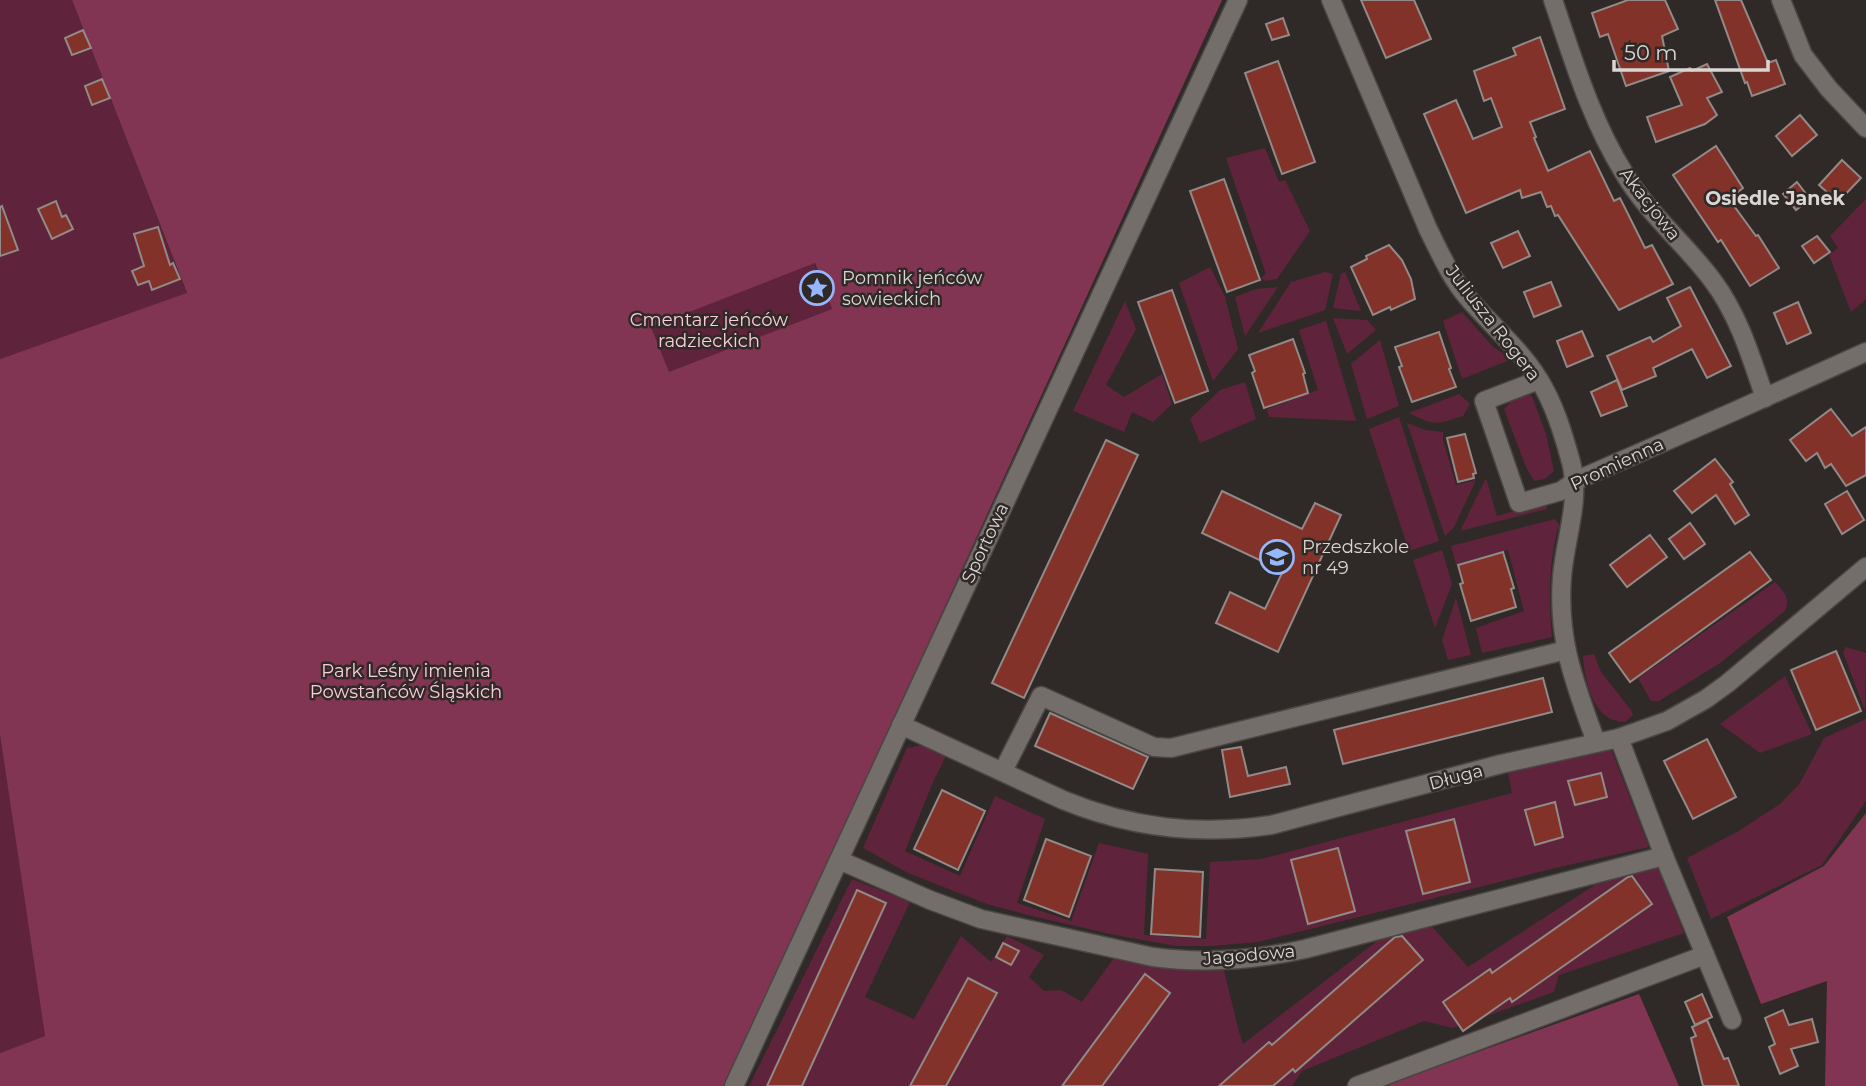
<svg xmlns="http://www.w3.org/2000/svg" width="1866" height="1086" viewBox="0 0 1866 1086" font-family="Montserrat,sans-serif">
  <style>
    .green { fill: #5f243b }
    .forest { fill: #823453; fill-rule: evenodd }
    .building { fill: #833229; stroke: #918a88; stroke-width: 2 }
    .lines { fill: none; stroke-linecap: round; stroke-linejoin: round }
    .street-casing { stroke: #494643; stroke-width: 21 }
    .street { stroke: #736e6a; stroke-width: 18 }
    .labels { text-anchor: middle; stroke-width: 5; stroke-linejoin: round; paint-order: stroke }
    .street-label { font-size: 18px; fill: #d9d6d3; stroke: #2f2a27 }
    .poi-label { font-size: 18px; fill: #d9d6d3; stroke: #2f2a27; text-anchor: start }
    .park-label { font-size: 18px; fill: #fcccdb; stroke: #2f2a27 }
    .neighbourhood-label { font-size: 19px; font-weight: bold; fill: #d9d6d3; stroke: #2f2a27 }
  </style>
  <rect width="100%" height="100%" fill="#2f2a27"/>
  <g class="green">
    <polygon points="0,0 72,0 187,294 0,359"/>
    <polygon points="1265,148 1279,182 1285,180 1310,231 1277,279 1265,281 1261,278 1266,274 1226,158"/>
    <polygon points="1866,199 1866,299 1851,312 1829,255 1838,248 1830,236"/>
    <polygon points="814,263 832,309 669,373 651,327"/>
    <polygon points="1210,267 1225,297 1238,349 1213,381 1179,283"/>
    <polygon points="1325,272 1333,274 1325,310 1258,333 1291,282"/>
    <polygon points="1345,272 1361,311 1333,308 1341,274"/>
    <polygon points="1278,287 1245,336 1235,297 1256,289"/>
    <polygon points="1125,301 1136,329 1106,385 1124,397 1162,374 1172,404 1153,422 1132,412 1124,432 1073,411"/>
    <polygon points="1462,312 1493,347 1512,359 1462,379 1443,321"/>
    <polygon points="1333,318 1367,320 1376,330 1347,354"/>
    <polygon points="1326,321 1356,421 1269,417 1267,409 1318,390 1299,330"/>
    <polygon points="1380,340 1399,406 1367,419 1351,364"/>
    <polygon points="1245,382 1256,419 1200,443 1190,419 1220,390"/>
    <path d="M1459,394l11,10 -7,12c-28,9 -28,10 -54,-3z"/>
    <polygon points="1526,394 1530,394 1533,399 1546,434 1554,471 1545,479 1534,481 1526,467 1504,409 1516,397"/>
    <polygon points="1399,417 1439,541 1409,551 1369,429"/>
    <polygon points="1407,423 1425,430 1443,432 1443,440 1456,485 1476,480 1454,527 1445,536"/>
    <polygon points="1486,478 1497,516 1545,502 1547,509 1460,531"/>
    <path d="M1555,519l4,5c-10,37 -11,74 -7,113l-70,16 -6,-25 48,-17 -16,-61 -52,14 -5,-18z"/>
    <polygon points="1442,550 1452,584 1435,628 1413,560"/>
    <path d="M1775,582c9,10 16,16 10,29l-65,52 -61,38h-8l-13,-23z"/>
    <polygon points="1456,598 1471,655 1448,660 1442,640"/>
    <polygon points="1846,647 1866,653 1865,711 1843,652"/>
    <path d="M1594,654l7,18 30,38 2,5 -8,7c-32,0 -40,-40 -42,-66z"/>
    <polygon points="1785,676 1812,734 1760,753 1720,724"/>
    <polygon points="1866,719 1866,801 1822,865 1711,919 1687,858 1737,832 1780,804 1800,783 1824,738"/>
    <polygon points="0,735 45,1036 0,1053"/>
    <polygon points="923,745 946,756 933,782 905,851 960,876 995,796 1045,819 1017,903 1071,921 1099,843 1148,854 1144,935 1206,939 1210,862 1261,859 1512,793 1508,772 1611,749 1649,847 1555,868 1258,942 1211,946 1176,946 1115,935 1032,916 987,904 908,873 863,848 907,748"/>
    <polygon points="1657,865 1684,933 1559,975 1554,992 1453,1028 1424,1021 1302,1071 1292,1086 749,1086 852,879 910,902 865,997 914,1019 961,936 991,962 1007,936 1044,955 1029,977 1044,991 1061,990 1082,1002 1119,951 1223,966 1239,1032 1243,1044 1394,928 1427,921 1468,967 1618,870"/>
  </g>
  <g class="forest">
    <path d="M72,0h1150l-496,1086h-726v-33l45,-17 -45,-301v-376l187,-66zM815,263l17,46 -163,63 -18,-45z"/>
    <polygon points="1866,813 1866,1086 1825,1086 1827,981 1761,1004 1727,917 1824,866"/>
    <polygon points="1639,994 1679,1086 1383,1086"/>
  </g>
  <g class="building">
    <polygon points="1361,0 1414,0 1431,39 1386,58"/>
    <polygon points="1628,0 1665,0 1678,29 1662,36 1669,71 1626,86 1608,34 1600,37 1592,13"/>
    <polygon points="1715,0 1741,0 1768,63 1776,60 1785,84 1752,96 1747,82 1745,83"/>
    <polygon points="1283,18 1289,35 1272,40 1266,24"/>
    <polygon points="83,30 91,48 72,55 65,38"/>
    <polygon points="1540,37 1565,109 1530,122 1536,137 1534,138 1548,171 1590,151 1614,201 1620,198 1645,248 1652,245 1673,284 1619,310 1558,215 1555,216 1551,206 1547,207 1541,192 1522,198 1520,190 1466,213 1424,114 1456,100 1473,139 1502,127 1491,98 1484,101 1474,71 1516,55 1513,48"/>
    <polygon points="1278,61 1315,162 1282,174 1245,73"/>
    <polygon points="1707,64 1722,92 1707,98 1717,115 1705,124 1656,142 1647,117 1682,105 1670,77 1690,68 1692,71"/>
    <polygon points="102,79 110,98 92,105 85,86"/>
    <polygon points="1800,115 1817,135 1792,156 1776,136"/>
    <polygon points="1716,146 1743,188 1729,199 1756,236 1758,235 1779,268 1750,286 1721,240 1718,242 1673,175"/>
    <polygon points="1842,160 1861,178 1838,202 1819,185"/>
    <polygon points="1224,179 1260,280 1227,292 1190,191"/>
    <polygon points="1797,182 1810,199 1796,210 1783,194"/>
    <polygon points="56,201 62,217 66,215 73,229 52,239 38,209"/>
    <polygon points="2,206 18,250 0,256 0,207"/>
    <polygon points="158,227 170,265 173,263 180,279 152,290 149,281 138,285 132,271 144,266 134,234"/>
    <polygon points="1518,231 1530,256 1503,268 1491,243"/>
    <polygon points="1817,236 1830,252 1814,263 1802,246"/>
    <polygon points="1389,245 1402,260 1411,279 1415,299 1391,310 1390,307 1373,315 1351,267 1367,259 1366,256"/>
    <polygon points="1551,282 1561,306 1534,317 1524,292"/>
    <polygon points="1690,287 1731,366 1707,378 1692,349 1653,368 1656,376 1622,390 1607,356 1650,337 1653,342 1681,326 1667,298"/>
    <polygon points="1172,290 1208,391 1175,403 1138,302"/>
    <polygon points="1798,302 1811,333 1787,344 1774,313"/>
    <polygon points="1582,331 1593,356 1567,367 1557,341"/>
    <polygon points="1439,332 1451,368 1449,369 1456,387 1412,402 1399,367 1402,366 1395,347"/>
    <polygon points="1293,339 1305,373 1303,374 1308,393 1264,408 1252,373 1255,371 1249,355"/>
    <polygon points="1617,380 1627,406 1601,416 1591,392"/>
    <polygon points="1831,409 1852,436 1866,427 1866,475 1846,486 1831,464 1825,468 1817,453 1806,461 1790,440"/>
    <polygon points="1465,434 1476,473 1473,474 1474,478 1458,482 1447,438"/>
    <polygon points="1106,440 1138,455 1024,698 992,683"/>
    <polygon points="1715,459 1733,482 1730,484 1749,515 1735,524 1716,495 1692,513 1674,491"/>
    <polygon points="1222,491 1302,529 1315,503 1341,515 1278,652 1216,623 1230,592 1265,609 1283,571 1202,533"/>
    <polygon points="1847,491 1864,520 1842,534 1825,504"/>
    <polygon points="1690,523 1705,544 1684,559 1669,539"/>
    <polygon points="1650,535 1667,557 1627,587 1610,565"/>
    <polygon points="1503,552 1514,588 1511,589 1516,607 1471,621 1460,584 1463,583 1458,565"/>
    <polygon points="1750,552 1771,580 1630,682 1609,653"/>
    <polygon points="1836,651 1861,711 1816,730 1791,670"/>
    <polygon points="1543,678 1552,712 1343,764 1334,730"/>
    <polygon points="1050,713 1148,757 1133,789 1035,746"/>
    <polygon points="1707,739 1736,797 1693,819 1664,761"/>
    <polygon points="1241,747 1248,776 1286,767 1290,784 1230,797 1222,750"/>
    <polygon points="1601,773 1607,797 1575,805 1568,781"/>
    <polygon points="942,790 985,811 958,870 914,849"/>
    <polygon points="1555,802 1563,837 1535,845 1525,810"/>
    <polygon points="1454,819 1470,882 1423,894 1406,831"/>
    <polygon points="1046,839 1091,856 1069,917 1024,900"/>
    <polygon points="1338,848 1355,911 1308,924 1291,860"/>
    <polygon points="1155,869 1203,872 1200,937 1151,934"/>
    <polygon points="1632,876 1652,904 1512,1002 1510,998 1463,1031 1443,1002 1490,969 1492,973 1628,877"/>
    <polygon points="857,890 886,903 802,1086 767,1086"/>
    <polygon points="1402,936 1423,960 1295,1072 1293,1069 1273,1086 1219,1086 1269,1042 1272,1045 1395,937"/>
    <polygon points="1003,943 1019,951 1011,965 996,957"/>
    <polygon points="1145,974 1170,993 1138,1037 1102,1086 1062,1086"/>
    <polygon points="968,978 997,993 946,1086 910,1086"/>
    <polygon points="1702,994 1712,1017 1695,1025 1685,1002"/>
    <polygon points="1783,1010 1789,1025 1812,1019 1818,1042 1791,1049 1798,1066 1780,1074 1769,1047 1775,1044 1765,1018"/>
    <polygon points="1707,1020 1724,1059 1728,1058 1739,1086 1703,1086 1691,1038 1696,1036 1692,1027"/>
  </g>
  <g class="lines">
    <g class="street-casing">
      <g id="street">
        <path d="M1331,0l97,229c12,24 23,49 40,69 23,27 51,50 70,80 16,25 25,55 33,84 10,39 -6,76 -9,115 -5,63 13,107 34,165"/>
        <path d="M1553,0c20,59 38,120 71,173 24,41 61,70 89,108 26,35 38,76 52,117"/>
        <polyline points="1781,0 1803,55 1829,89 1866,128"/>
        <polyline points="1539,380 1484,401 1519,503 1561,491 1575,481 1735,411 1866,352"/>
        <path d="M901,725l162,75c68,28 135,36 208,25l230,-61 118,-26 48,-17 39,-22 22,-16 138,-116"/>
        <polyline points="1619,738 1664,856 1732,1020"/>
        <polyline points="1003,771 1041,696 1154,747 1171,748 1566,650"/>
        <path d="M839,860l91,40 51,19 172,38c51,7 102,3 152,-8l359,-93"/>
        <polyline points="734,1086 1238,0"/>
        <polyline points="1357,1086 1705,955"/>
      </g>
    </g>
    <use href="#street" class="street"/>
  </g>
  <defs>
    <g id="sight-ring" transform="scale(1.75)"><circle r="9.5" fill="#2f2a27" stroke="#96b6fd" stroke-width="1.5"/><path d="M0-6L1.8-2.2L6-1.7L2.9 1.2L3.7 5.4L0 3.3L-3.7 5.4L-2.9 1.2L-6-1.7L-1.8-2.2Z" fill="#96b6fd"/></g>
    <g id="school-ring" transform="scale(1.75)"><circle r="9.5" fill="#2f2a27" stroke="#96b6fd" stroke-width="1.5"/><path d="M0-5L7-2L0 1L-7-2ZM-4 1L0 2.5L4 1V4Q0 6-4 4Z" fill="#96b6fd"/></g>
  </defs>
  <g fill-rule="evenodd">
    <use href="#sight-ring" x="817" y="288"/>
    <use href="#school-ring" x="1277" y="557"/>
  </g>
  <g class="labels">
    <g class="street-label">
      <text transform="translate(1650 204) rotate(52)" y="6">Akacjowa</text>
      <text transform="translate(1493 323) rotate(52)" y="6">Juliusza Rogera</text>
      <text transform="translate(1617 464) rotate(-25)" y="6">Promienna</text>
      <text transform="translate(985 543) rotate(-65)" y="6">Sportowa</text>
      <text transform="translate(1456 777) rotate(-15)" y="6">Długa</text>
      <text transform="translate(1249 955) rotate(-5)" y="6">Jagodowa</text>
    </g>
    <g class="poi-label">
      <text x="842" y="284">Pomnik jeńców<tspan x="842" dy="21">sowieckich</tspan></text>
      <text x="1302" y="553">Przedszkole<tspan x="1302" dy="21">nr 49</tspan></text>
    </g>
    <g class="park-label">
      <text x="709" y="326">Cmentarz jeńców<tspan x="709" dy="21">radzieckich</tspan></text>
      <text x="406" y="677">Park Leśny imienia<tspan x="406" dy="21">Powstańców Śląskich</tspan></text>
    </g>
    <g class="neighbourhood-label">
      <text x="1775" y="205">Osiedle Janek</text>
    </g>
  </g>
  <path d="M1614 60v10h154v-10" fill="none" stroke="#d9d6d3" stroke-width="3.5"/>
  <text x="1624" y="60" font-size="21" fill="#d9d6d3" stroke="#2f2a27" stroke-width="5" paint-order="stroke">50 m</text>
</svg>
